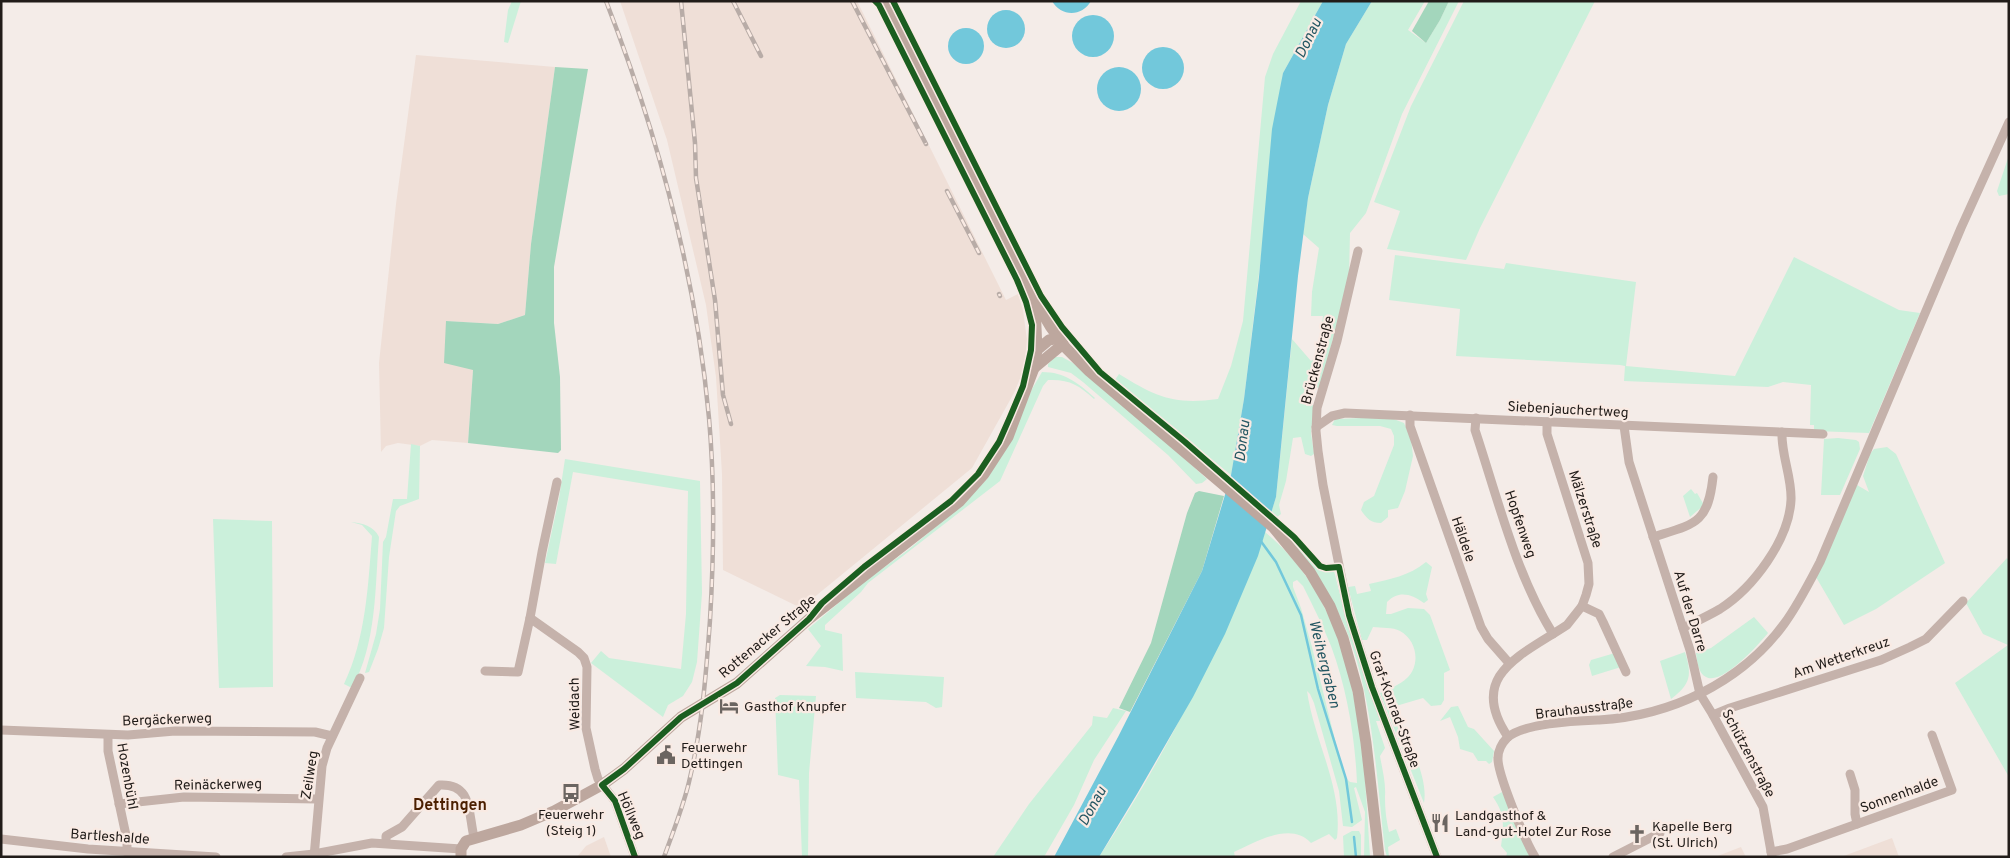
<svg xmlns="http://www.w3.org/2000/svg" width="2010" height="858" viewBox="0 0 2010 858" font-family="Overpass,sans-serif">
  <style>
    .built { fill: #efdfd7 }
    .green { fill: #cbf0db; fill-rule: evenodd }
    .forest { fill: #a3d6bc }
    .water { fill: #72c8db }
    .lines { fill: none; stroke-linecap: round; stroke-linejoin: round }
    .stream { stroke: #72c8db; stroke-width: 2.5 }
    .minor { stroke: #c5b2ab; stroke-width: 9 }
    .major { stroke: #bda79e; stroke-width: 11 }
    .rail-casing { stroke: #b8aca7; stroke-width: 4.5 }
    .rail { stroke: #f9eae3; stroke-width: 2.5; stroke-dasharray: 8; stroke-linecap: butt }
    .cycleway-casing { stroke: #f9eae3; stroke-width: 9 }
    .cycleway { stroke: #1b5e20; stroke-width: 6 }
    .labels { text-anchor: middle; stroke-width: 4.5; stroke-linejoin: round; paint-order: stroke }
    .street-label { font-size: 14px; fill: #211c19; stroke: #f9eae3 }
    .poi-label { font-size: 14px; fill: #211c19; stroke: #f9eae3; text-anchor: start }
    .water-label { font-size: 15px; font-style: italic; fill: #235662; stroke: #f9eae3 }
    .quarter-label { font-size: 16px; font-weight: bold; fill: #4b1f00; stroke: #f9eae3 }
  </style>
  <rect width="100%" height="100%" fill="#f4ece8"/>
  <g class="built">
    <polygon points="620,1 857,1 1006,300 1018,294 1023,310 1027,340 1024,369 1014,393 972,468 801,608 723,570 722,474 716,377 706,305 667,140"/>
    <polygon points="416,55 555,67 531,244 525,315 498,324 446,321 473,369 468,443 432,440 420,446 398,443 386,446 381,452 379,363 396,204"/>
    <polygon points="604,837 611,857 577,857 586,846"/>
    <polygon points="1892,838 1899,857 1841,857"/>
    <polygon points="1741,847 1746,857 1715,857"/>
  </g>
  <g class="green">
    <polygon points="512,1 521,1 508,43 504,42 508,10"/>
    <path d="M1301,1h22l-40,72 -39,326 -13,76 -116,-95 4,-6c37,23 55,31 99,25l13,-33 12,-45 22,-244 8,-23z"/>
    <polygon points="1372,1 1425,1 1408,30 1426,43 1440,20 1449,1 1459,1 1402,114 1366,213 1350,233 1349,277 1320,388 1314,387 1308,393 1303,393 1302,398 1307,400 1306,406 1314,405 1311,433 1314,454 1311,456 1305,454 1301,437 1293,438 1286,481 1279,505 1281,514 1277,517 1271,513 1276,497 1292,339 1311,361 1317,356 1323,316 1311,316 1312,292 1319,248 1303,234 1308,198 1328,105 1346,44"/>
    <polygon points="1464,1 1595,1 1480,228 1466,260 1387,249 1400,211 1374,202 1411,106"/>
    <polygon points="2009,155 2009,194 1999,196 1997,191"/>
    <polygon points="1395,255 1504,269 1506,263 1636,282 1626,366 1735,376 1794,257 1899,310 1920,313 1869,433 1814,431 1814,425 1810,425 1811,385 1783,382 1768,387 1624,381 1625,366 1620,365 1456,356 1460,309 1389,300"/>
    <polygon points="1055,357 1062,357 1073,363 1176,451 1207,479 1202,483 1196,484 1168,455 1083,382 1071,373 1048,367 1048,364"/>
    <path d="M1042,372c23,0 36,11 53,26l-1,1c-15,-14 -25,-20 -46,-19l-5,6 -43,95 -132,102 -7,9 -36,33v5l17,4 1,37 -18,-4 -19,-1 15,-20 -13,-17 53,-45 47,-34 50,-42 29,-29 21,-35 24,-55z"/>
    <path d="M1362,418h29l13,5 7,16 2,17 -8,35 -7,17 -10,2v7l-7,6c-10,0 -14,-4 -20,-13l3,-8 10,-6 20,-51v-9l-3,-7 -11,-3h-43l-5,-1 3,-6z"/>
    <polygon points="1838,438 1856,440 1859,442 1860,449 1840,495 1821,495 1824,439"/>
    <polygon points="411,444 420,446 419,499 400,506 396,511 389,557 384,628 378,649 369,672 365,673 376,634 380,609 383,542 386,537 393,499 407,499"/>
    <polygon points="1887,447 1896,454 1945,563 1876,609 1844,625 1816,577 1857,485 1869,492 1863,476 1870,454 1874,449"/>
    <polygon points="565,459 700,481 702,593 697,662 692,682 683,696 668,705 663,717 591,663 601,651 609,658 681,669 686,614 688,491 573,472 556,564 545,563 559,498"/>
    <polygon points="1691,489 1695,494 1697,493 1704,505 1690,517 1683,496"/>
    <polygon points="213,519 272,521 273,687 219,688"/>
    <path d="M351,522c11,1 23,4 28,15 -4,50 -2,106 -27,151l-8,-4c22,-46 24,-98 28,-148l-10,-11z"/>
    <path d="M1277,524l19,18 23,27 5,2h10l13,51 33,99h-4l9,27 -5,8c2,12 6,27 5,40 0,13 1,22 4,36l7,-3 4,11 -12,7 1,10h-2l-2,-7c-9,-75 -12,-162 -44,-232 -16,-35 -39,-64 -64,-94z"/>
    <path d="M1265,532c95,78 98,212 105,325h-6l1,-45 -9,-25 -2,1 8,32 -10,7 -9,-1 -4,-35 -25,-88 -4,-9 -3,-3c7,50 36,96 30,147l-2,2 -6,-6 -18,9c-20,-22 -55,-1 -77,9l1,5h-136c47,-71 88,-147 123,-224 16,-33 32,-66 43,-101zM1297,580l6,6c10,20 20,40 28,60 16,43 24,91 26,137l-7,-1 -6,-6 -32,-129 -11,-39 -8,-21v-5z"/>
    <polygon points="2007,558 2009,561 2009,777 1955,683 2008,645 1983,634 1966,603"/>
    <path d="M1426,562l6,5 -6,27 2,6 -4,3c-13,-9 -25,-13 -37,-1l-1,12h5l17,-6 16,1 6,6 20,55 -6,3v27l-3,5 -10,1 -8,-8 -27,8c8,28 33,69 28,97l-44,-110c8,-4 20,-8 27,-15 14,-13 10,-38 -7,-47 -7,-4 -19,-3 -27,-4l-6,13h-5l-14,-53 7,-1 2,8 14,-3 -2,-7c21,-5 40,-8 57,-22z"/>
    <path d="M1754,617l14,16c-9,11 -46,53 -62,44 -8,-4 -9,-16 -10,-24l15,-5z"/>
    <path d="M1685,652c7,23 6,32 -14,47l-11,-38z"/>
    <polygon points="1615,653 1621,667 1592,676 1589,665 1591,660"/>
    <polygon points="855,672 944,677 942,707 936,708 926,702 856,698"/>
    <polygon points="780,695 816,696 809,773 808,857 802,857 799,780 778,775 775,698"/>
    <polygon points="1458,706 1468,727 1474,729 1494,751 1492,762 1489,764 1486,761 1478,761 1473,753 1460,749 1458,737 1450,717 1440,721 1451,707"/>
    <polygon points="1113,708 1126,711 1094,760 1074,805 1044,857 993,857 1029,804 1092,725 1093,716 1107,718"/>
    <path d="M1502,792l28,65h-24l1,-4 -6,-7c3,-20 4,-32 -8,-49z"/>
    <polygon points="1352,831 1359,831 1361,835 1361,857 1344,857 1343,836"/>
  </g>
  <g class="forest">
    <polygon points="1429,1 1449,1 1440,20 1426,43 1412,31"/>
    <polygon points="555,67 588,69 554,267 554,323 560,377 561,450 558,453 468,443 473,370 444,363 446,321 498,324 525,315 531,244"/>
    <polygon points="1199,491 1224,496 1202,571 1130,712 1119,708 1151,643 1187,513 1195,493"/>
  </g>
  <g class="water">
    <path d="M1052,1h39c-9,16 -30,16 -39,0z"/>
    <polygon points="1323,1 1372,1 1346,44 1328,105 1308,198 1298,276 1276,497 1258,556 1225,634 1193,697 1137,794 1099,857 1054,857 1118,737 1202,571 1231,475 1244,399 1259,277 1272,129 1283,73"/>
    <circle cx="1006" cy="29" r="19"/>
    <circle cx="1093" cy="36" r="21"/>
    <circle cx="966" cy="46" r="18"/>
    <circle cx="1163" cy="68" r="21"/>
    <circle cx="1119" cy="89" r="22"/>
  </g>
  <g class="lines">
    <g class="stream">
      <polyline points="1260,540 1276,562 1301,615 1318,689 1346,779 1352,822"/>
      <polyline points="1354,837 1356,857"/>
    </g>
    <g class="minor">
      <polyline points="1358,251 1337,341 1317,408 1316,431 1318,451 1323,485 1349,615 1372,687 1437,857"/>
      <polyline points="1410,415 1410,426 1481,627 1488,639 1509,663"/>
      <path d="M1476,418l-1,12c22,66 41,145 78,204"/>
      <polyline points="1624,426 1629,462 1690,650 1700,694 1713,715 1763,807 1772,857"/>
      <polyline points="1316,427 1332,416 1345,413 1823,434"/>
      <polyline points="557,482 542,552 530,618 578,652 584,658 587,667 586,728 595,769 598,779 615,801 635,857"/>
      <path d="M1653,537c42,-13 55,-13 60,-60"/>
      <polyline points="1582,606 1599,614 1603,622 1626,672"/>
      <path d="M1683,628c12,-6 25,-12 37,-19 33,-21 69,-69 71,-109 1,-23 -10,-45 -9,-68"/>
      <polyline points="485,671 518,672 530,618"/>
      <polyline points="1713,715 1730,708 1881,660 1910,647 1926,639 1963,601"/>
      <polyline points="1,730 128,735 175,731 315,732 332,736"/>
      <polyline points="108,735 108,751 127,840 127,852"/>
      <path d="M1508,737c-42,-62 14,-82 59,-112l15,-19 4,-11 3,-11 -1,-21 -41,-129v-12"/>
      <polyline points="1850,774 1855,790 1855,814 1857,824"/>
      <polyline points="119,804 184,797 318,799"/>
      <polyline points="1,839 88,849 216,857"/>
      <path d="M386,843v-7l16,-9 37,-42c34,-2 29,28 35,52"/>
      <polyline points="1771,852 1787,849 1952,790 1932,735"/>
      <polyline points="286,857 314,854 372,843 461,849"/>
      <polyline points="314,857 322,766 327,748 360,678"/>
      <path d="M1535,857c-9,-14 -38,-84 -37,-99 0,-7 4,-15 9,-20 16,-15 69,-17 92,-18 71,-4 142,-37 185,-96 14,-19 25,-41 36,-62l141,-334 48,-106"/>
      <polyline points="1613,857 1660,833"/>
    </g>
    <g class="major">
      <polyline points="886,1 1025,284 1050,326 1065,347 1089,371 1273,527 1310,572 1330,606 1343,638 1358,691 1366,743 1379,857"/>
      <polyline points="1035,305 1037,350"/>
      <polyline points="1034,368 1063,344"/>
      <polyline points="461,857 461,849 466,841 521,825 554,811 602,785 624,769 681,717 737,683 809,619 959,502 984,474 1008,437 1034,368 1037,350 1049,340 1059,338"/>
    </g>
    <g class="rail-casing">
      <g id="rail">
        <path d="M606,1c52,134 90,275 103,417 6,68 5,135 1,202 -4,55 -8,108 -21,162 -6,25 -16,50 -25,75"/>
        <polyline points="681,1 695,143 696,178 715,300 723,395 731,424"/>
        <polyline points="733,1 761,56"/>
        <polyline points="852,1 926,144"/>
        <polyline points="947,191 979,253"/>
        <polyline points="999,294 1000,296"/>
      </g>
    </g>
    <use href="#rail" class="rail"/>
    <g class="cycleway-casing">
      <g id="cycleway">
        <polyline points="893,1 1041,296 1062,327 1100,372 1185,442 1294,537 1320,566 1326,568 1339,567 1349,615 1372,687 1437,857"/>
        <polyline points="635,857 615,801 602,785 624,769 681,717 737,683 809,619 822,603 864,567 951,501 978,474 999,442 1010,417 1023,386 1031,350 1032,325 1026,302 1017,280 879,5 875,1"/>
      </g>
    </g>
    <use href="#cycleway" class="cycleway"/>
  </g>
  <defs>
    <g id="hotel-bare" transform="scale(1.5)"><path d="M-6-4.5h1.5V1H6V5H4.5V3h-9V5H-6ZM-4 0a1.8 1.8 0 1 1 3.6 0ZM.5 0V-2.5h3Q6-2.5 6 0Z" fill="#6b6561" stroke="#f9eae3" stroke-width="2.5" paint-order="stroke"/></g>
    <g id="civic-bare" transform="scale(1.5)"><path d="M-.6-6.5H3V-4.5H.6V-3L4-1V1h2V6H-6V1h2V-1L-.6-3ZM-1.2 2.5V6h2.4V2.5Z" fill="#6b6561" stroke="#f9eae3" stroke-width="2.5" paint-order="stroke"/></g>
    <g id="bus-bare" transform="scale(1.5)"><path d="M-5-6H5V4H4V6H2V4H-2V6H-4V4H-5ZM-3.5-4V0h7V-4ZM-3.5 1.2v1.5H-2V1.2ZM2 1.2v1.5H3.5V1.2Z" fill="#6b6561" stroke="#f9eae3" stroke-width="2.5" paint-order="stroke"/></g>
    <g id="restaurant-bare" transform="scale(1.5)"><path d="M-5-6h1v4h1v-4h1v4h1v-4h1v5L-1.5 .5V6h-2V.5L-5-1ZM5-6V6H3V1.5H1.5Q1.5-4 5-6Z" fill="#6b6561" stroke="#f9eae3" stroke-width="2.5" paint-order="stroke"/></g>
    <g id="church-bare" transform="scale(1.5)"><path d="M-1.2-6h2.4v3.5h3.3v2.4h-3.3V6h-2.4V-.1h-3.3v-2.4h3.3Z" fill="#6b6561" stroke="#f9eae3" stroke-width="2.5" paint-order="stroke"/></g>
  </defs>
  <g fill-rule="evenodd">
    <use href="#hotel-bare" x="729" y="706"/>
    <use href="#civic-bare" x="666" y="755"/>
    <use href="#bus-bare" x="571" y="793"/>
    <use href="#restaurant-bare" x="1440" y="823"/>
    <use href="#church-bare" x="1637" y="834"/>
  </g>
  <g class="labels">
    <g class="street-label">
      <text transform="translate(1317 360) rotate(-75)" y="5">Brückenstraße</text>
      <text transform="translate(1568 409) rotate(3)" y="5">Siebenjauchertweg</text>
      <text transform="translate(1586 509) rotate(72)" y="5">Mälzerstraße</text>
      <text transform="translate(1521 524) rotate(71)" y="5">Hopfenweg</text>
      <text transform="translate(1464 539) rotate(71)" y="5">Häldele</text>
      <text transform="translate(1691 611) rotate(73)" y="5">Auf der Darre</text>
      <text transform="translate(767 636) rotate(-40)" y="5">Rottenacker Straße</text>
      <text transform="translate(1841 657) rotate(-19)" y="5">Am Wetterkreuz</text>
      <text transform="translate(574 704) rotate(-91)" y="5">Weidach</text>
      <text transform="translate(1584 708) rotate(-7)" y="5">Brauhausstraße</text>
      <text transform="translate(1395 709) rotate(70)" y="5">Graf-Konrad-Straße</text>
      <text transform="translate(167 719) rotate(-2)" y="5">Bergäckerweg</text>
      <text transform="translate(1749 753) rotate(62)" y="5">Schützenstraße</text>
      <text transform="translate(309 775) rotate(-81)" y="5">Zeilweg</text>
      <text transform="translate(128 776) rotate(80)" y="5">Hozenbühl</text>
      <text transform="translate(218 784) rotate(-1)" y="5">Reinäckerweg</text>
      <text transform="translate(1899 794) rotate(-20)" y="5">Sonnenhalde</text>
      <text transform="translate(632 815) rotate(67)" y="5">Höllweg</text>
      <text transform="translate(110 836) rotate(4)" y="5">Bartleshalde</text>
    </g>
    <g class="poi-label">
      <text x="744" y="711">Gasthof Knupfer</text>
      <text x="681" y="752">Feuerwehr<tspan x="681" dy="16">Dettingen</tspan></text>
      <text x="571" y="819" text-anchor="middle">Feuerwehr<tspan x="571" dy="16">(Steig 1)</tspan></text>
      <text x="1455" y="820">Landgasthof &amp;<tspan x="1455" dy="16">Land-gut-Hotel Zur Rose</tspan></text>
      <text x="1652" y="831">Kapelle Berg<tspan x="1652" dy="16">(St. Ulrich)</tspan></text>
    </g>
    <g class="water-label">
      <text transform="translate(1308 38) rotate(-64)" y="5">Donau</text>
      <text transform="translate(1242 441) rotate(-83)" y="5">Donau</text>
      <text transform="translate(1325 664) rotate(76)" y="5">Weihergraben</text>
      <text transform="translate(1092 806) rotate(-61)" y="5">Donau</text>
    </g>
    <g class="quarter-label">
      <text x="450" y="810">Dettingen</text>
    </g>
  </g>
  <rect width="2010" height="858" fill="none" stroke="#211c19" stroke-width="5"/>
</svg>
